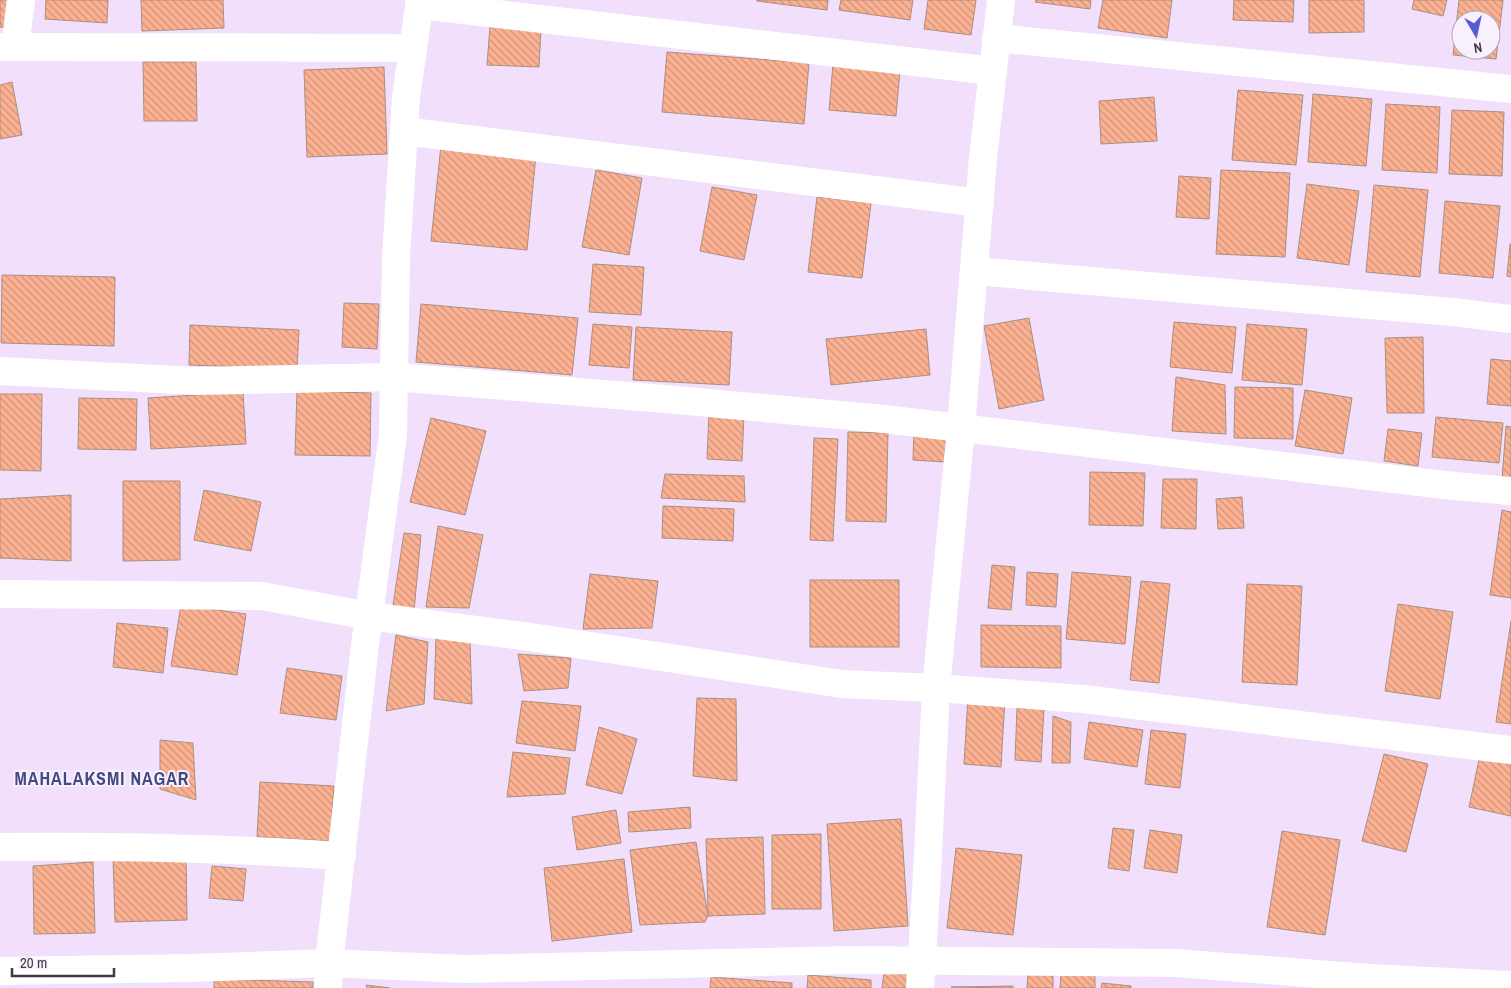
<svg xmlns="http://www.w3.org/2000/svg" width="1511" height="988" viewBox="0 0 1511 988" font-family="'Archivo Narrow',sans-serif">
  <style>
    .building { fill: url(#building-back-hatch); stroke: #ad8e80; fill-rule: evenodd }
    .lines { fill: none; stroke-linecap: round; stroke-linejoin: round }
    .minor { stroke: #fff; stroke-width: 28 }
    .labels { text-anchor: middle; stroke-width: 4; stroke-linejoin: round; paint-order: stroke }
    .district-label { font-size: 18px; font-weight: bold; letter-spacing: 1px; fill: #434885; stroke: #f8f1fd }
  </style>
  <defs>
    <pattern id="building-back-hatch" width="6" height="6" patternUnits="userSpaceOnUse" patternTransform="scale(1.25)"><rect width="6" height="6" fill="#fcb292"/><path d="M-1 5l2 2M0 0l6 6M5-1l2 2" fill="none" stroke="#ce9279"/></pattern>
  </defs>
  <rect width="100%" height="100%" fill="#f1dffc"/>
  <g class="building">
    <polygon points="0,0 14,0 12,28 0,27"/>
    <polygon points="46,0 108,0 107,23 45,19"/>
    <polygon points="141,0 223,0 224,28 142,31"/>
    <polygon points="757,0 828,0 827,10 757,1"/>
    <polygon points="841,0 913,0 910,20 839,10"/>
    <polygon points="928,0 976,0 971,35 924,29"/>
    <polygon points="1036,0 1091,0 1090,9 1035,2"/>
    <polygon points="1103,0 1172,0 1167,38 1098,28"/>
    <polygon points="1234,0 1294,0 1293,22 1233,20"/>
    <polygon points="1309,0 1364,0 1364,32 1309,33"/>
    <polygon points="1414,0 1447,0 1443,16 1412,9"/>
    <path d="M1459,0h44l-7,59 -43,-4zM1461,20h30v30h-30z"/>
    <polygon points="490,26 541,29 539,67 487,65"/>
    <polygon points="667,52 809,63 804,124 662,112"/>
    <polygon points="143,62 196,62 197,121 144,121"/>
    <polygon points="833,64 900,71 896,116 829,110"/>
    <polygon points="384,67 387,154 307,157 304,70"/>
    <polygon points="12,82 22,135 0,139 0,85"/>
    <polygon points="1238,90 1303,95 1296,165 1232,160"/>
    <polygon points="1313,94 1372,99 1366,166 1308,162"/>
    <polygon points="1154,97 1157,141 1101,144 1099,101"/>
    <polygon points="1386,104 1440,107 1437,173 1382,170"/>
    <polygon points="1452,110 1504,112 1502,176 1449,174"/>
    <polygon points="441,145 536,154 527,250 431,241"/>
    <polygon points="596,170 642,178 629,255 582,247"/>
    <polygon points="1221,170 1290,173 1285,257 1216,254"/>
    <polygon points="1179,176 1211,178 1209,219 1176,217"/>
    <polygon points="1307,184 1359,191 1349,265 1297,258"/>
    <polygon points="1374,185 1428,190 1420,277 1366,272"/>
    <polygon points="712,187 757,195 744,260 700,251"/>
    <polygon points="817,197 871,203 862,278 808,272"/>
    <polygon points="1445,201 1500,206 1493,278 1439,273"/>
    <polygon points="1510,244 1511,244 1511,277 1507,276"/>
    <polygon points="593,264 644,267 641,315 589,312"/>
    <polygon points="2,275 115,277 114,346 1,343"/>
    <polygon points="344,303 379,304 377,349 342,347"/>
    <polygon points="421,304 578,318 572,375 416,362"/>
    <polygon points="1029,318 1044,400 999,409 984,326"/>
    <polygon points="1174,322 1236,327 1232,373 1170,367"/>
    <polygon points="593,324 632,327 629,368 589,365"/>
    <polygon points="1247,324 1307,329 1302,385 1242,380"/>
    <polygon points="190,325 299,330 297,369 189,365"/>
    <polygon points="636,327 732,332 729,385 633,380"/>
    <polygon points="926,329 930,375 831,385 826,339"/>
    <polygon points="1423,337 1424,413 1387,413 1385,338"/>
    <polygon points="1491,359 1511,361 1511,406 1487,404"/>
    <polygon points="1176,377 1225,385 1226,434 1172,431"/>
    <polygon points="1235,387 1293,388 1293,439 1234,438"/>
    <polygon points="1305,390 1352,398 1343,454 1295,446"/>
    <polygon points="297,391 371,393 370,456 295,455"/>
    <polygon points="243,392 246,444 151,449 148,398"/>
    <polygon points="0,394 42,394 41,471 0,470"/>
    <polygon points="79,398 137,399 136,450 78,449"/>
    <polygon points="709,413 744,414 742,461 707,459"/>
    <polygon points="1436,417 1503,423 1499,463 1432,457"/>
    <polygon points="431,418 486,431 465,515 410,502"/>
    <polygon points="1506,426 1511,427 1511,481 1502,480"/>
    <polygon points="1388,429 1422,433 1418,466 1384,461"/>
    <polygon points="914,430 946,431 945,462 913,460"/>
    <polygon points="848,432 888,433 886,522 846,521"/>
    <polygon points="814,438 838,439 833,541 810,540"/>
    <polygon points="1090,472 1145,473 1143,526 1089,525"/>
    <polygon points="665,474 744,476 745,502 661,498"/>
    <polygon points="1163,479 1197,479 1196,529 1161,528"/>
    <polygon points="123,481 180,481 180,560 123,561"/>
    <polygon points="204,490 261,502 251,551 194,540"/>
    <polygon points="71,495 71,561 0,558 0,499"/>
    <polygon points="1242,497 1244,528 1218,529 1216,499"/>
    <polygon points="663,506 734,509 733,541 662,538"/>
    <polygon points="1502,510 1511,512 1511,598 1490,595"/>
    <polygon points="438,526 483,535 469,608 426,607"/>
    <polygon points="404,533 421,535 414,611 393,605"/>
    <polygon points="992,565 1015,567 1011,610 988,608"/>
    <polygon points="1027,572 1058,574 1056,607 1026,605"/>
    <polygon points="1072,572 1131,577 1125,644 1066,639"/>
    <polygon points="590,574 658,581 652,628 583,629"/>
    <rect x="810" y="580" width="89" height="67"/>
    <polygon points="1141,581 1170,584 1159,683 1130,680"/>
    <polygon points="1247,584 1302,586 1297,685 1242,682"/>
    <polygon points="1398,604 1453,612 1440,699 1385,691"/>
    <polygon points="181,605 246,614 237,675 171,666"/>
    <polygon points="1511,621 1511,724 1496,722"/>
    <polygon points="117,623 168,628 163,673 113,667"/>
    <polygon points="981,625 1061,626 1061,668 981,667"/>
    <polygon points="396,635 428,642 424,704 386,711"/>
    <polygon points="436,637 470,641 472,704 434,699"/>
    <polygon points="518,654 571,658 568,688 524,691"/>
    <polygon points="287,668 342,676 336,720 280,713"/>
    <polygon points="968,696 1005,699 1001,767 964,764"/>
    <polygon points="697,698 736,699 737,781 693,776"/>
    <polygon points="522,701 581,706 575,751 516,743"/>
    <polygon points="1017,708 1044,709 1041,762 1015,760"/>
    <polygon points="1053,716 1071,722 1070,763 1052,763"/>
    <polygon points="1089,722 1143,730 1137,767 1084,759"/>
    <polygon points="599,727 637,739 622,794 586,785"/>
    <polygon points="1151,730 1186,734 1180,788 1145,784"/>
    <polygon points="160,740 193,743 196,800 160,789"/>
    <polygon points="513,752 570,758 565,794 507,797"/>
    <polygon points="1384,754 1428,764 1406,852 1362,841"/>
    <polygon points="1480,755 1511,761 1511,816 1469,807"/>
    <polygon points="260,782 334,786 330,841 257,837"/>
    <polygon points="690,807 691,828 629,832 628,812"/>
    <polygon points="616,810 621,843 577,850 572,817"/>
    <polygon points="901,819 908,926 834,931 827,824"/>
    <polygon points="1113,828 1134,830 1129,871 1108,868"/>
    <polygon points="1150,830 1182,835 1177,873 1144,868"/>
    <polygon points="1282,831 1340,840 1325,935 1267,927"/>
    <polygon points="821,834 821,909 772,909 772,835"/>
    <polygon points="763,837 765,914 708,916 706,839"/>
    <polygon points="696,842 708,916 705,922 640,925 630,850"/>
    <polygon points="956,848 1022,855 1013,935 947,928"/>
    <polygon points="186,855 187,920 115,922 113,856"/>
    <polygon points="624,859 632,932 552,941 544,868"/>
    <polygon points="93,862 95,933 34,934 33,866"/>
    <polygon points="212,866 246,869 243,901 209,898"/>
    <polygon points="884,973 912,975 911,988 882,988"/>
    <polygon points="1028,973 1053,974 1053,988 1027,988"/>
    <polygon points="1061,974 1095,976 1095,988 1060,988"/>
    <polygon points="808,975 871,980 871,988 807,988"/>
    <polygon points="711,977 792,983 792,988 710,988"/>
    <polygon points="214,979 313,982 313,988 214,988"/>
    <polygon points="1102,983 1131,986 1131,988 1101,988"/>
    <polygon points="366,985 390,988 367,988"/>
    <polygon points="1013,986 1013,988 951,987"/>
  </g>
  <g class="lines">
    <g class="minor">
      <polyline points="419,5 993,71"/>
      <polyline points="996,38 1511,89"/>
      <polyline points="0,47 413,48"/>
      <polyline points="15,47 21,0"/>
      <polyline points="404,131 980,203"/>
      <polyline points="974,271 1453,312 1511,319"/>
      <polyline points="0,371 198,381 394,377 665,399 884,419 1445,485 1511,491"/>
      <polyline points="0,594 262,596 369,616 530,637 842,684 936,688 1083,699 1511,750"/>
      <path d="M0,847c114,-1 228,1 342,9"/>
      <polyline points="0,971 192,968 329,963 465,969 848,960 1176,963 1369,978 1511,985"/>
      <polyline points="328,988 329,963 365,645 393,434 396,258 406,97 420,0"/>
      <polyline points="920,988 927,874 936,688 961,428 983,158 1001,0"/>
    </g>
  </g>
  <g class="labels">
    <g class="district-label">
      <text x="102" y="785">MAHALAKSMI NAGAR</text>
    </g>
  </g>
  <g transform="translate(1476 35) rotate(171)"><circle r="24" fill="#f8f1fd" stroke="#afa8b3"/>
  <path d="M0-4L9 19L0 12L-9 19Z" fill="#595bd3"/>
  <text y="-8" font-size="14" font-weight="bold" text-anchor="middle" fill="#413a45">N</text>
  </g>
  <path d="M12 968v8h102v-8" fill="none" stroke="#413a45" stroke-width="2.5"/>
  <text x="20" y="968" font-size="15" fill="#413a45" stroke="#f8f1fd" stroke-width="4" paint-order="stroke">20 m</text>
</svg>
